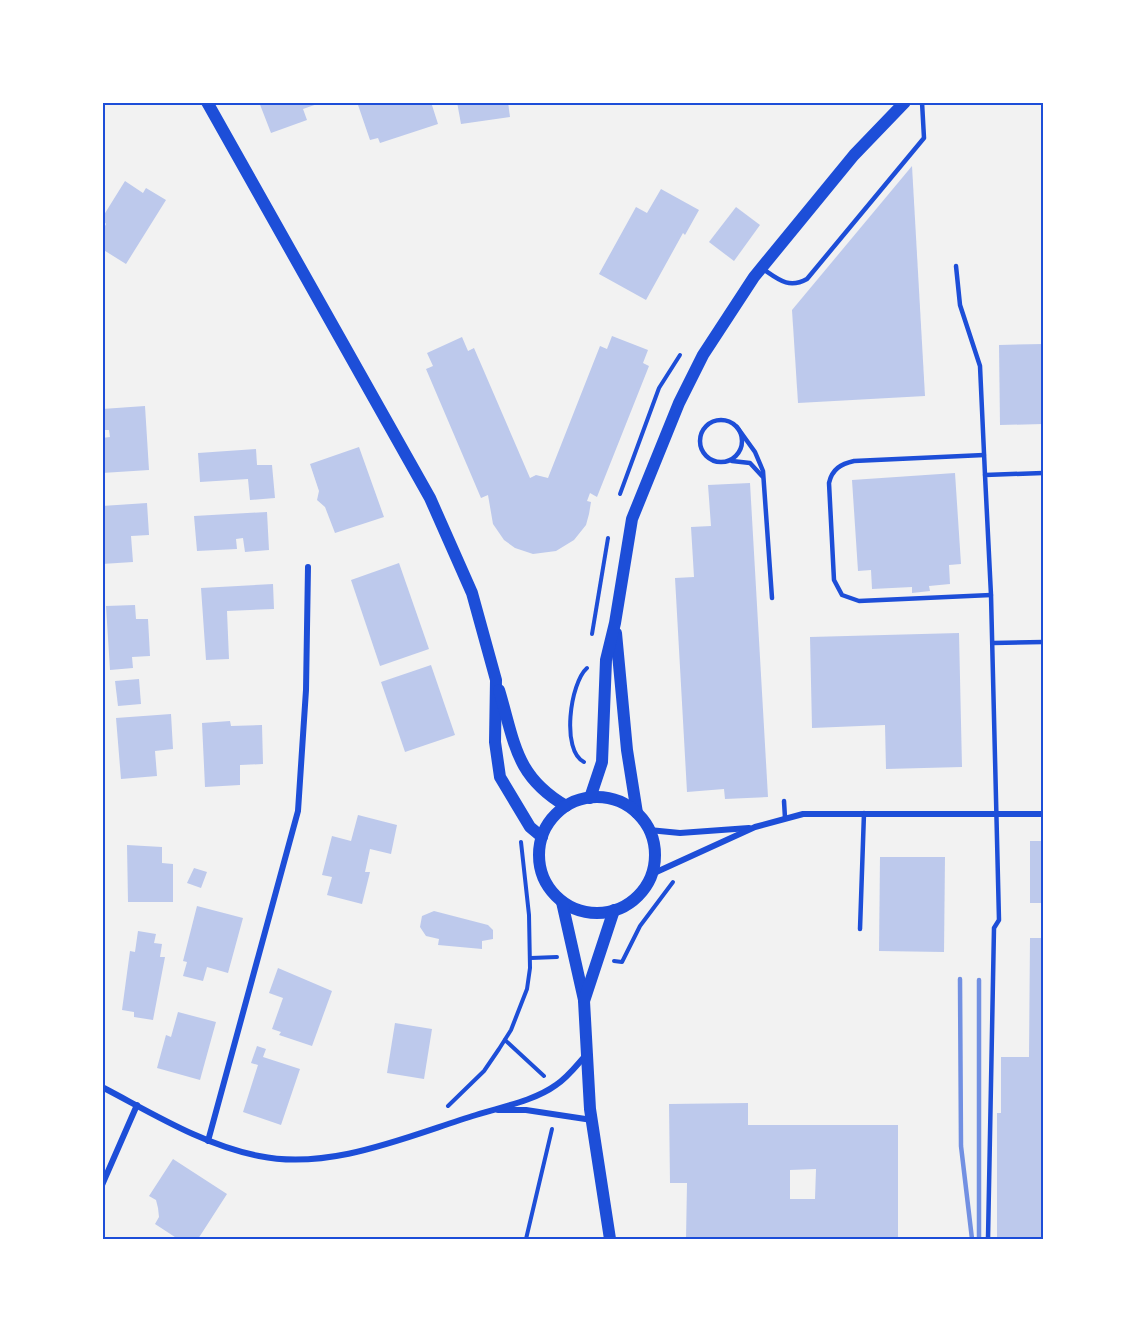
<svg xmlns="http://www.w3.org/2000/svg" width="1145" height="1341" viewBox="0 0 1145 1341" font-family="Quicksand,sans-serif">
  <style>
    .building { fill: #bdc9ec; fill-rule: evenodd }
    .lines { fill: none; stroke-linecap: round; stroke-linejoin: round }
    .path { stroke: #1d4ed8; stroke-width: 4 }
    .service { stroke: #1d4ed8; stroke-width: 4.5 }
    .minor { stroke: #1d4ed8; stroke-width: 6 }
    .secondary { stroke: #1d4ed8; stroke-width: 12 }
    .rail { stroke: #7290e2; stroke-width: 4.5 }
    .neatline { fill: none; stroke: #1d4ed8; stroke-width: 2 }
  </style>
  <rect width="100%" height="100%" fill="#f2f2f2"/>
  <g class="building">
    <polygon points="259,102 323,102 303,109 307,120 271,133"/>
    <polygon points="357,102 431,102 438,124 380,143 378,138 370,140"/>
    <polygon points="457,102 508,102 510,117 461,124"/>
    <polygon points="912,166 925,396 798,403 792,310"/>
    <polygon points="125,181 143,193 146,188 166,200 126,264 102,249 104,243 102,232 106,224 102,218"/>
    <polygon points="661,189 699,210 685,235 683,233 646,300 599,274 636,207 647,213"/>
    <polygon points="736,207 760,225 734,261 709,242"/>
    <polygon points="612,336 648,350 643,363 649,366 597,497 590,493 587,501 591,502 589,514 586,525 574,540 556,551 533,554 515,548 504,540 493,524 488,495 481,498 426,369 433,366 427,353 462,337 468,351 474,348 530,478 536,475 548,478 600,346 607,349"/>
    <polygon points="1043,344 1043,424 1000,425 999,345"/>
    <polygon points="145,406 149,470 102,473 102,438 110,437 109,430 102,430 102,409"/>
    <polygon points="359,447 384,517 335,533 325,507 317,500 319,491 310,464"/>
    <polygon points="256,449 257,465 272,465 275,498 250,500 248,479 200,482 198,453"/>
    <polygon points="955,473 961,564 949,565 950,584 929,586 930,591 912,593 912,587 872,589 871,570 858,571 852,480"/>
    <polygon points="750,483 768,797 725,799 724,789 687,792 675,578 694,577 691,527 711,526 708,485"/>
    <polygon points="147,503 149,535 131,536 133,562 102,564 102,506"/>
    <polygon points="267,512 269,550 245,552 243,538 236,539 237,549 197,551 194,516"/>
    <polygon points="399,563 429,649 380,666 351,580"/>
    <polygon points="273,584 274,609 227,611 229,659 206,660 201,588"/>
    <polygon points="135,605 136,619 148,619 150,656 132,657 133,668 110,670 106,606"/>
    <polygon points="959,633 962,767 886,769 885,725 812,728 810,637"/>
    <polygon points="431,665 455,735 405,752 381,682"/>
    <polygon points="139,679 141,704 118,706 115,681"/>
    <polygon points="171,714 173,749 155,751 157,776 121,779 116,718"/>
    <polygon points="230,721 231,726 262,725 263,764 240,765 240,785 205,787 202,723"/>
    <polygon points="358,815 397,825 391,854 370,849 365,872 370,872 362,904 327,895 332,877 322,875 332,836 351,841"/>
    <rect x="1030" y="841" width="13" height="62"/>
    <polygon points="127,845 162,847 162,863 173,864 173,902 128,902"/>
    <polygon points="880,857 945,857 944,952 879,951"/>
    <polygon points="194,868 207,872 201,888 187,883"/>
    <polygon points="197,906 243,918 228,973 207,967 203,981 183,976 187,962 183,961"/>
    <polygon points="434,911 488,925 493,930 493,939 482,941 482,949 438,945 439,939 426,936 420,927 422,916"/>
    <polygon points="138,931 156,934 154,943 162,944 160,957 165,957 153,1020 134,1017 134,1012 122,1010 130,951 135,952"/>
    <polygon points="1030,938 1043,938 1043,1239 997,1239 997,1113 1001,1113 1001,1057 1029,1057"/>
    <polygon points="278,968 332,991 312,1046 279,1035 281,1032 272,1029 283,998 269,993"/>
    <polygon points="178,1012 216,1022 200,1080 157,1068 166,1035 171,1037"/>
    <polygon points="395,1023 432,1029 424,1079 387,1073"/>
    <polygon points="257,1046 266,1049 263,1057 300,1069 281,1125 243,1112 258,1065 251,1063"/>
    <path d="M748,1103v22h150v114h-212l1,-56h-17l-1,-79zM816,1169l-1,30h-25v-29z"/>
    <polygon points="173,1159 227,1194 198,1239 178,1239 155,1224 159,1217 158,1208 156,1200 149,1196"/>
  </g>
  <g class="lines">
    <g class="path">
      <polyline points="620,494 659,388 680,355"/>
      <polyline points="592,634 608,538"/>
      <path d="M584,762c-23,-11 -14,-79 3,-94"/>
      <polyline points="531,958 557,957"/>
      <polyline points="614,961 622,962 640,926 673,882"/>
      <polyline points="505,1040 544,1076"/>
      <polyline points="448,1106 484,1071 499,1049 511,1030 527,989 530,968 529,915 521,842"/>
      <polyline points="526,1239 552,1129"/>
    </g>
    <g class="service">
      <polyline points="956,266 960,305 980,366 985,475"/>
      <path d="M763,269c16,11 26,20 44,10l117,-141 -2,-36"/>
      <circle cx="721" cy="441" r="21"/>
      <polyline points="737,427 755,452 763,471 772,598"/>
      <path d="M984,455l-130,6c-13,3 -22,8 -25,22l5,97 8,15 17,6 132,-6"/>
      <polyline points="732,461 750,463 762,476"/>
      <polyline points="993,643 1043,642"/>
      <polyline points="784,801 785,818"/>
      <polyline points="860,929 864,813"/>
      <polyline points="988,1239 994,928 999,920 991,595 985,475 1043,473"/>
    </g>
    <g class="minor">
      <polyline points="649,830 680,833 749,828"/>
      <polyline points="102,839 102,973"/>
      <polyline points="652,874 755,827 803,814 1043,814"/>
      <path d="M102,1087c50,26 101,58 157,69 72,15 149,-20 217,-41 25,-8 58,-14 80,-30 12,-8 20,-19 29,-29"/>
      <polyline points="498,1110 526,1110 592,1120"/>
      <polyline points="208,1141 298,811 306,690 308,567"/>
      <polyline points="102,1185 137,1105"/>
    </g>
    <g class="secondary">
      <polyline points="207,102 430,498 472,593 496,680 495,742 500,777 530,827 542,837"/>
      <polyline points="616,633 627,750 637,813"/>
      <path d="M499,690c16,53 16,86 67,116"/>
      <circle cx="597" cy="855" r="58"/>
      <polyline points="590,798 602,762 606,660 615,623 632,519 679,403 703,355 754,277 854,155 905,102"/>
      <polyline points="562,902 584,1000"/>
      <polyline points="610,1239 590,1109 584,1001 614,910"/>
    </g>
    <g class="rail">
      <polyline points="960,979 961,1146 972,1239"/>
      <polyline points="979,980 979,1239"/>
    </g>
  </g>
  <rect width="1145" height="1341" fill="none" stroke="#ffffff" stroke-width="207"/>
  <rect x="104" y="104" width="938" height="1134" class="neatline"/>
</svg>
